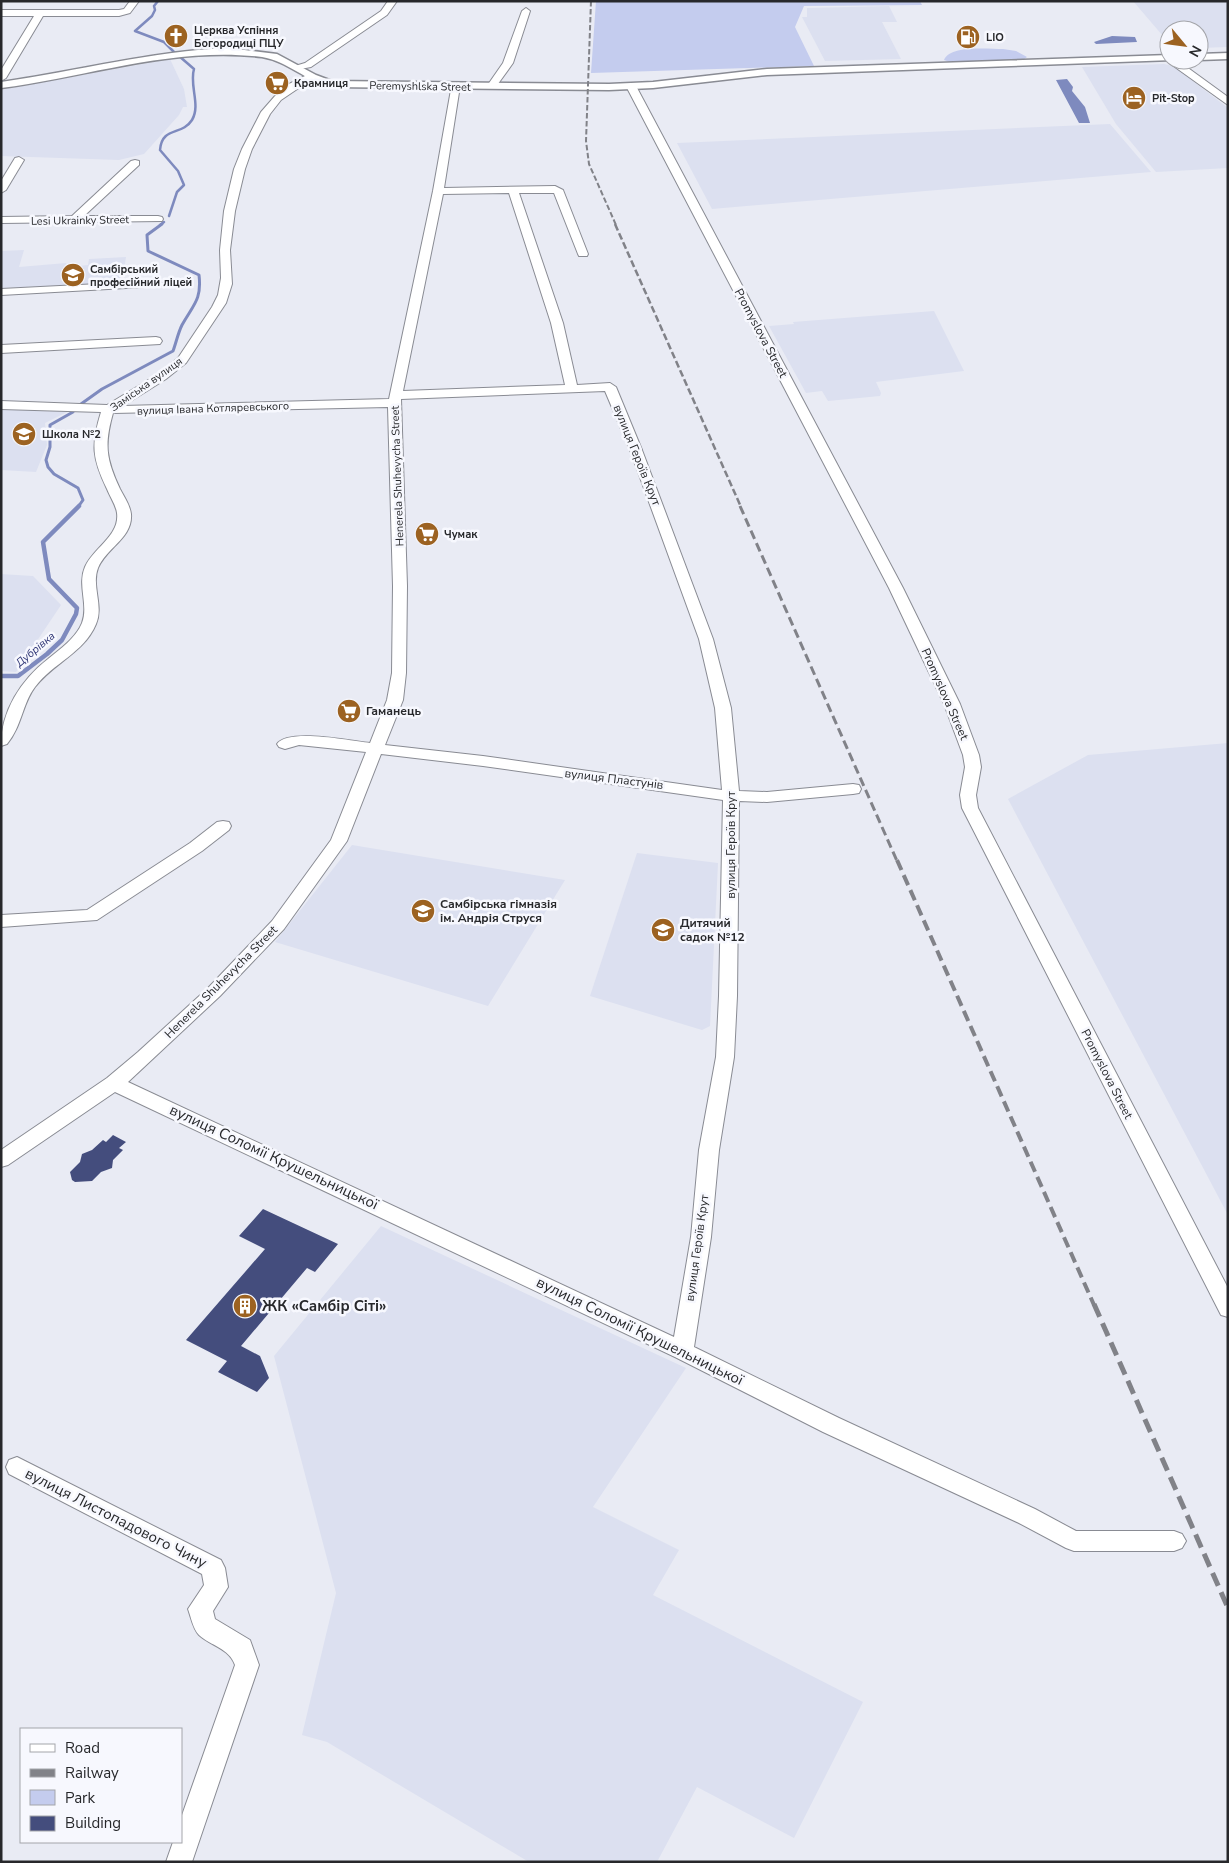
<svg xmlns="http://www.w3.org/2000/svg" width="1229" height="1863" viewBox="0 0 1229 1863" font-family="'Nunito Sans',sans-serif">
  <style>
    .built { fill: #dce0f0 }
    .green { fill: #c4ccee }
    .water { fill: #7e8abe }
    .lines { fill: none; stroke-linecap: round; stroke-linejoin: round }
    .stream-far2 { stroke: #7e8abe; stroke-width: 2.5 }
    .stream-far1 { stroke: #7e8abe; stroke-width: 3 }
    .stream { stroke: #7e8abe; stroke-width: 4.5 }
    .building { fill: #444d7d }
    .minor-casing { stroke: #898b93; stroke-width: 2 }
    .major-casing { stroke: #898b93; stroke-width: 3 }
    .minor { fill: #fff; fill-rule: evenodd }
    .major { fill: #fff; fill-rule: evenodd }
    .rail-far4 { stroke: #818288; stroke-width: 2; stroke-dasharray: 5.5 2.5; stroke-linecap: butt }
    .rail-far3 { stroke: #818288; stroke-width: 2.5; stroke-dasharray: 7 3; stroke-linecap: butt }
    .rail-far2 { stroke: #818288; stroke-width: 3; stroke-dasharray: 9 4.5; stroke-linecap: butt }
    .rail-far1 { stroke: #818288; stroke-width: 4; stroke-dasharray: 11 5.5; stroke-linecap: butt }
    .rail { stroke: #818288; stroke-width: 5; stroke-dasharray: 14 7; stroke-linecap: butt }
    .labels { text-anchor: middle; stroke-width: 5; stroke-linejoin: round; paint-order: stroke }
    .far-poi-label { font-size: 11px; font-weight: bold; fill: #27282b; stroke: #f7f8fe; text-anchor: start }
    .far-street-label { font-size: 11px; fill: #27282b; stroke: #f7f8fe }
    .far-water-label { font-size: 11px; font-style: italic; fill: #2c3373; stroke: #f7f8fe }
    .street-label { font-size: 12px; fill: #27282b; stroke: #f7f8fe }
    .poi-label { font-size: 12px; font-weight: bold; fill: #27282b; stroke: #f7f8fe; text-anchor: start }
    .near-street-label { font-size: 15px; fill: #27282b; stroke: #f7f8fe }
    .near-poi-label { font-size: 15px; font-weight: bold; fill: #27282b; stroke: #f7f8fe; text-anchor: start }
  </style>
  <rect width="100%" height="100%" fill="#e9ebf4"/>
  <g class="built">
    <polygon points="1133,1 1228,1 1228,47 1199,48 1199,30 1169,30 1169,43"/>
    <polygon points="889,6 897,22 882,22 901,59 825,61 802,17 807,17 807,8"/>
    <polygon points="170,59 184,89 187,107 183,107 179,115 144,154 119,160 1,156 1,90"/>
    <polygon points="1164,64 1173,66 1228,108 1228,168 1156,172 1116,124 1082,67"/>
    <polygon points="1110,124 1151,172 712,209 677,143"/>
    <polygon points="24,250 19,267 66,263 68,267 88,265 89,259 126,257 122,283 1,288 1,251"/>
    <polygon points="934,311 964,371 876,382 881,393 880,396 828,401 822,391 806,393 769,326 794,324 793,322"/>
    <polygon points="1,409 69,411 45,423 47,445 36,472 1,470"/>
    <polygon points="1,574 33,576 61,605 16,672 1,671"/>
    <polygon points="1228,743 1228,1215 1008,799 1088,755"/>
    <polygon points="352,845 565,880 488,1006 275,942"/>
    <polygon points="637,853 718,863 710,1026 702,1030 590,996"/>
    <polygon points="381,1226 686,1368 593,1507 679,1550 653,1595 863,1702 794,1838 697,1787 657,1862 529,1862 327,1742 302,1735 336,1593 274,1356"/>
  </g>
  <g class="green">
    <polygon points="596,1 920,1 922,5 804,6 795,27 814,66 591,73"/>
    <path d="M1003,49l13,2 11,6 -4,3 -73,2 -6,-2c6,-15 44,-11 59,-11z"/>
  </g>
  <g class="water">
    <polygon points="1112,36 1135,37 1137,42 1096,44 1094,42"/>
    <polygon points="1067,79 1073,87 1072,91 1085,107 1090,123 1079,123 1056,80"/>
  </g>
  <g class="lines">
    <g class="stream-far2">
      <polyline points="158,1 154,6 155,10 152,16 135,31 164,42 174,52"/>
      <path d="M169,216l8,-24 7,-7 -6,-14 -18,-21c2,-24 22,-14 32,-30 9,-15 -3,-35 2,-51l-15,-13"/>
      <polyline points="160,225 164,222"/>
    </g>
    <g class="stream-far1">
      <path d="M81,404l21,-15 71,-38c3,-8 5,-18 9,-26 11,-20 20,-25 17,-50l-51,-24 -1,-16 15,-11"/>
      <polyline points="73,412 50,425 50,447 46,460 48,467 54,474 78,488 83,500 78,507"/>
    </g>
    <polyline class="stream" points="1,676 18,676 47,654 62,640 76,614 77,608 49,579 43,542 79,506"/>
  </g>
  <g class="building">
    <polygon points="113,1135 126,1142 119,1148 123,1150 113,1160 112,1168 101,1172 92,1181 75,1182 72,1180 70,1172 80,1162 82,1154 92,1150 103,1140 106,1142"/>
    <polygon points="263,1209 338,1244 315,1272 307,1268 241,1346 260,1356 269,1378 257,1392 218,1372 227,1361 186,1340 265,1249 239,1236"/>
  </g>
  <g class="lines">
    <g class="minor-casing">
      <g id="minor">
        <polygon points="130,1 139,1 130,13 119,16 43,16 6,78 1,81 1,70 34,16 1,16 1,10 119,10 124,9"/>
        <polygon points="388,1 397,1 387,15 311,67 295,70 295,66 305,63 381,11"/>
        <polygon points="526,8 530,11 513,63 495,88 489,88 487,86 503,63 522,11"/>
        <polygon points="1169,58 1169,60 1177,60 1228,97 1228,105 1168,62 1166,60"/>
        <path d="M309,74l3,1v4l-31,21 -11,14 -18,35 -7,20 -10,42 -5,39 2,34 -6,19 -40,60 -20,16 -43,27 266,-7 44,-208 19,-107h6l2,2 -16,102 111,-2 8,4 25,64 -1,2h-8l-1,-2 -24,-61h-35l44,130 14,62 33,-2 6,4 26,63 71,189 18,69 8,83 28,1 86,-8 6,1 2,4 -2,4 -6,1 -86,8 -28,-1 -2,195 -3,61 -15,93 -8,87 -17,110 145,71 196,91 41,22h98l8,3 4,7 -4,7 -8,3h-100l-8,-3 -47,-25 -196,-91 -148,-75 -560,-265 -107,73 -7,2v-17l106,-72 31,-26 70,-64 64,-67 59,-81 35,-88 -67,-7 -14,4 -6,-2 -2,-3c11,-16 74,-3 93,-1l17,-43 5,-27 1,-87 -5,-179 -275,6c-9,32 -7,46 7,76 4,8 10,16 11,25 2,24 -25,34 -33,54 -7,18 6,38 -2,56 -12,29 -43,39 -61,63 -13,17 -13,39 -28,57l-6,2c0,-35 20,-66 47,-87 12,-10 28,-21 34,-36 7,-18 -5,-38 3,-56 8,-19 35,-31 32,-54 -1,-8 -7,-16 -10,-24 -15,-31 -16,-44 -6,-77l-100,-3v-8l106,4 51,-31 20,-16 34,-51 6,-12 3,-17 -1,-28 4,-39 10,-42 8,-20 19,-37 14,-16 14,-12zM509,193l42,130 14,62 -162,6 40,-197zM605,391l25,59 69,189 16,69 7,82 -239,-34 -98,-11 18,-45 3,-27 1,-87 -6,-187zM381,754l102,12 240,34 -4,196 -3,61 -17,93 -8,87 -17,100 -546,-255 92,-86 64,-67 63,-88z"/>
        <polygon points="631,83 636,86 903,588 960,704 979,755 981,767 976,795 978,808 1228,1288 1228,1317 1221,1315 962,808 960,795 965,767 963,755 944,704 889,588 626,86"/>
        <polygon points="19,157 24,160 6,190 1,193 1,181 15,158"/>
        <polygon points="135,160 139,161 139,165 84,216 158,216 162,217 163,219 162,221 1,223 1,217 72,216 131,161"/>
        <polygon points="158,281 164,284 162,286 1,295 1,289"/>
        <polygon points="156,337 160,338 162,341 160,344 1,353 1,345"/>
        <polygon points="223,821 229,822 231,826 229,830 202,851 97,920 1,927 1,915 87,910 190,843 217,822"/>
        <path d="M17,1457l204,103 4,8 3,19 -15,24 2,8 35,21 9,25 -67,197h-26l7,-20h8v-24l54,-153c-6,-17 -24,-19 -36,-30 -6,-6 -8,-18 -11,-26l16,-24 -2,-11 -193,-100 -3,-7 3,-7z"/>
      </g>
    </g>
    <g class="major-casing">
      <g id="major">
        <path d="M229,48l48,6 39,21 16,6 277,3 44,-2 114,-13 402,-14v5h4l-406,15 -114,13 -44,2 -278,-3c-25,-6 -44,-26 -69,-30 -88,-11 -175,20 -261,31v-6c77,-11 151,-31 228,-34z"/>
        <polygon points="1228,53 1228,59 1199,60 1198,60 1199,54"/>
      </g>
    </g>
    <use href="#minor" class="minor"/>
    <use href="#major" class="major"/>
    <polyline class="rail-far4" points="591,1 586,141 589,164 616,225"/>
    <polyline class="rail-far3" points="615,224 741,507"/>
    <polyline class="rail-far2" points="740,506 897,861"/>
    <polyline class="rail-far1" points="897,860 1094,1305"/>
    <polyline class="rail" points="1094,1304 1228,1608"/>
  </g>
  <defs>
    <g id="church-disc" transform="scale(1.25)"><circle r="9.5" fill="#9c6221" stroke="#f7f8fe"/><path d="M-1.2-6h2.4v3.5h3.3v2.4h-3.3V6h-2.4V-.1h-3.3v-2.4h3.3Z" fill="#fff"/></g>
    <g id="fuel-disc" transform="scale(1.25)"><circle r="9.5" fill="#9c6221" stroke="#f7f8fe"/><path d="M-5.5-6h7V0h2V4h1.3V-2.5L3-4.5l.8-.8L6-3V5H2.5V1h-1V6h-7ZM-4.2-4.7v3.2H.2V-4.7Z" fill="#fff"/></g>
    <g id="supermarket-disc" transform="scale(1.25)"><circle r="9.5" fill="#9c6221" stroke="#f7f8fe"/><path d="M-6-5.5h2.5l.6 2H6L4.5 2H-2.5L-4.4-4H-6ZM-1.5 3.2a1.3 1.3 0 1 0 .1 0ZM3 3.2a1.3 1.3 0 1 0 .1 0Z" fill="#fff"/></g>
    <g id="hotel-disc" transform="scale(1.25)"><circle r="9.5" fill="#9c6221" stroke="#f7f8fe"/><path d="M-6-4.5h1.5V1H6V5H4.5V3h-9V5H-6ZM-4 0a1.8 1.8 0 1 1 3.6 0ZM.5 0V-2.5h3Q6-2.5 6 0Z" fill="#fff"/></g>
    <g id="university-disc" transform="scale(1.25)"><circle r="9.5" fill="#9c6221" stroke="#f7f8fe"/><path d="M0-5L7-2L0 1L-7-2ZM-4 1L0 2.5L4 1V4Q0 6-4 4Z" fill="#fff"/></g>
    <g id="school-disc" transform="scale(1.25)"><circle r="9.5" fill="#9c6221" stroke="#f7f8fe"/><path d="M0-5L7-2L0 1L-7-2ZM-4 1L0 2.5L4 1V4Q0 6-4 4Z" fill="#fff"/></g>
    <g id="building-disc" transform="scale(1.25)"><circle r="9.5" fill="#9c6221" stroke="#f7f8fe"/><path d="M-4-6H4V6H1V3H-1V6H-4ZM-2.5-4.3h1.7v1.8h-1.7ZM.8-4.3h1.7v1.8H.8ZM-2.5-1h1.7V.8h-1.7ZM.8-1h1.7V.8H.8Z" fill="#fff"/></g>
  </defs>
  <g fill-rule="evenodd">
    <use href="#church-disc" x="176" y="36"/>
    <use href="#fuel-disc" x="968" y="37"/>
    <use href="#supermarket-disc" x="277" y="83"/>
    <use href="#hotel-disc" x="1134" y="98"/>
    <use href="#university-disc" x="73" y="275"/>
    <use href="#school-disc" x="24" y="434"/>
    <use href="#supermarket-disc" x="427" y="534"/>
    <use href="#supermarket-disc" x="349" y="711"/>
    <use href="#school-disc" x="423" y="911"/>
    <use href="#school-disc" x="663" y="930"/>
    <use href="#building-disc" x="245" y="1306"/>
  </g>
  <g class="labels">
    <g class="far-poi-label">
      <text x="194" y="34">Церква Успіння<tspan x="194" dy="13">Богородиці ПЦУ</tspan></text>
      <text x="986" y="41">LIO</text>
      <text x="294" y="87">Крамниця</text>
      <text x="1152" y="102">Pit-Stop</text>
      <text x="90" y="273">Самбірський<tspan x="90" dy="13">професійний ліцей</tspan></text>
      <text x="42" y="438">Школа №2</text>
      <text x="444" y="538">Чумак</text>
    </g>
    <g class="far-street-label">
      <text transform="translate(420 86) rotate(1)" y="4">Peremyshlska Street</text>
      <text transform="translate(80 220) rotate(-1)" y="4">Lesi Ukrainky Street</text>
      <text transform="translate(146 384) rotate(-35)" y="4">Заміська вулиця</text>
      <text transform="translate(213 408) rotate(-2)" y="4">вулиця Івана Котляревського</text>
      <text transform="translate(397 476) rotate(-92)" y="4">Henerela Shuhevycha Street</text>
    </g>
    <g class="far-water-label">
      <text transform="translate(35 649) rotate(-40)" y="4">Дубрівка</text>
    </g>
    <g class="street-label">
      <text transform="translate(761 333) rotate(62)" y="4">Promyslova Street</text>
      <text transform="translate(637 455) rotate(68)" y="4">вулиця Героїв Крут</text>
      <text transform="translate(945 694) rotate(66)" y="4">Promyslova Street</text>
      <text transform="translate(614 779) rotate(7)" y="4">вулиця Пластунів</text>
      <text transform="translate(731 845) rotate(-90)" y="4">вулиця Героїв Крут</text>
      <text transform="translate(221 982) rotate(-45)" y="4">Henerela Shuhevycha Street</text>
      <text transform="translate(1107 1074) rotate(63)" y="4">Promyslova Street</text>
      <text transform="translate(697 1248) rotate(-82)" y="4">вулиця Героїв Крут</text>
    </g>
    <g class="poi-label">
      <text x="366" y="715">Гаманець</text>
      <text x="440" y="908">Самбірська гімназія<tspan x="440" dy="14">ім. Андрія Струся</tspan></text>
      <text x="680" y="927">Дитячий<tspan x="680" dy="14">садок №12</tspan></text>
    </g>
    <g class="near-street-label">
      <text transform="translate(274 1157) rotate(25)" y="5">вулиця Соломії Крушельницької</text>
      <text transform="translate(640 1331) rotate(26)" y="5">вулиця Соломії Крушельницької</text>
      <text transform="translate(116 1518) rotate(27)" y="5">вулиця Листопадового Чину</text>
    </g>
    <g class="near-poi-label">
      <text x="262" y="1311">ЖК «Самбір Сіті»</text>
    </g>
  </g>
  <rect width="1229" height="1863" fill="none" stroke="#27282b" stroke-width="5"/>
  <rect x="20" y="1728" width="162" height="115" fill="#f7f8fe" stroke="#a4a5aa"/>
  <rect x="30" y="1744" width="25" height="8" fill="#ffffff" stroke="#a4a5aa"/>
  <text x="65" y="1753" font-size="15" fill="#27282b">Road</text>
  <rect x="30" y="1769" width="25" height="8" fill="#818288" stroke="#a4a5aa"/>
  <text x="65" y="1778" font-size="15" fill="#27282b">Railway</text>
  <rect x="30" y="1790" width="25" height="15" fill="#c4ccee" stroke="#a4a5aa"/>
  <text x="65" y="1803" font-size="15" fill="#27282b">Park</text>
  <rect x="30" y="1816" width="25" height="15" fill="#444d7d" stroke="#a4a5aa"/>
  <text x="65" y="1828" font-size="15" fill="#27282b">Building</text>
  <g transform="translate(1184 45) rotate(119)"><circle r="24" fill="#f7f8fe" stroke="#a4a5aa"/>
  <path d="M0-4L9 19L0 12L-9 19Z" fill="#9c6221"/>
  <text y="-8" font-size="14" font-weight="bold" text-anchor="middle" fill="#27282b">N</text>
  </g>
</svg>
